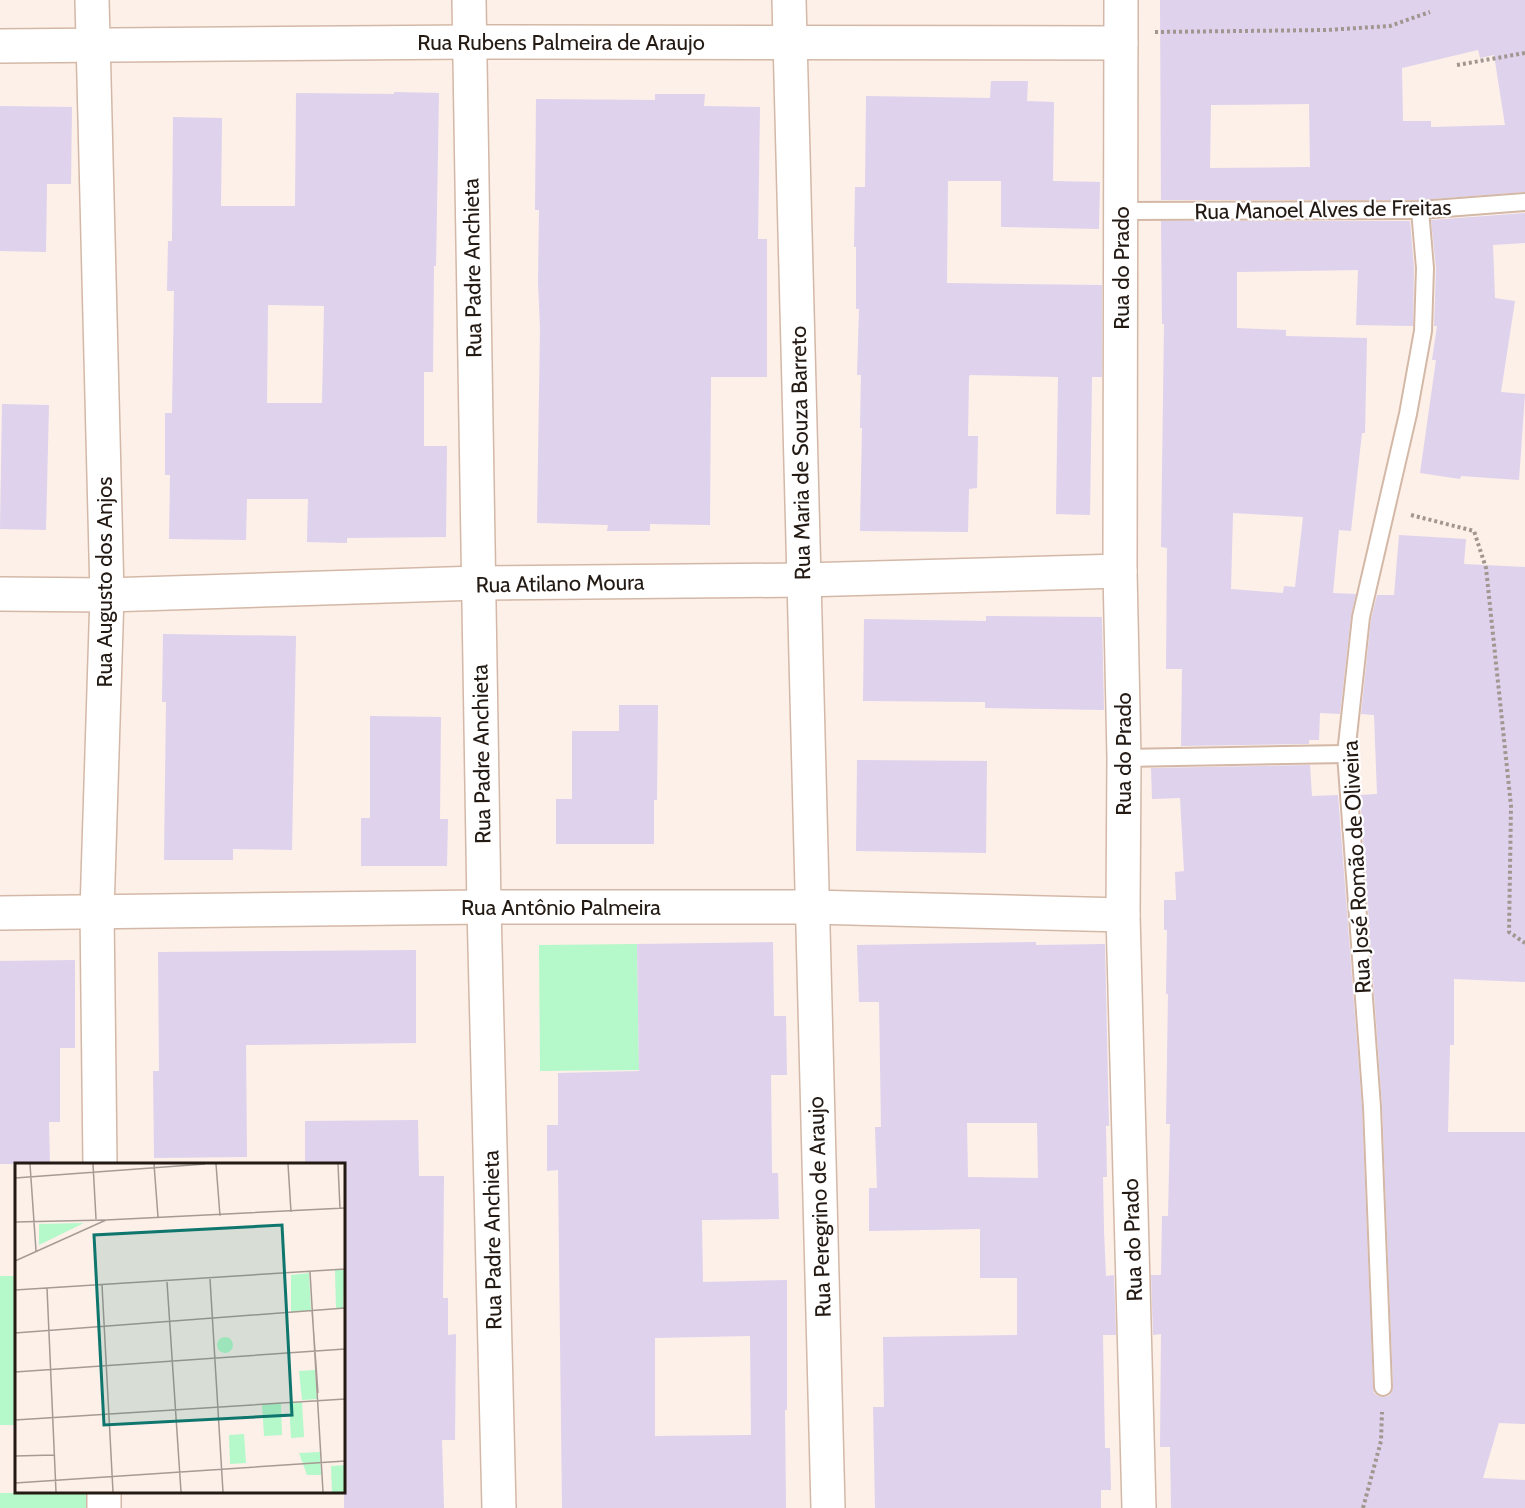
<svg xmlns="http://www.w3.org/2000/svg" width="1525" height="1508" viewBox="0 0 1525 1508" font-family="Cabin,sans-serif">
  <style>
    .green { fill: #b5f8c9 }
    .building { fill: #ded2ed; fill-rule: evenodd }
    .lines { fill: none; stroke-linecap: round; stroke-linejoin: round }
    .service-casing { stroke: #d4b8a7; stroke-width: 20 }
    .minor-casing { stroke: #d4b8a7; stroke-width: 36 }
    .primary-casing { stroke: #d4b8a7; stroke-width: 36 }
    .path { stroke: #a29790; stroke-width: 4; stroke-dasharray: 3 3; stroke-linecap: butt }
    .service { stroke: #fff; stroke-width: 16 }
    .minor { stroke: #fff; stroke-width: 33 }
    .primary { stroke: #fff; stroke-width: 33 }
    .labels { text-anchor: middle; stroke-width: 4.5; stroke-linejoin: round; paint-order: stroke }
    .street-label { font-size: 22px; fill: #241a14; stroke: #fff }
    .inset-road { fill: none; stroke: #a69a94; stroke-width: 1.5 }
    .view { fill: #0f766e; fill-opacity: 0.15; stroke: #0f766e; stroke-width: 3 }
    .inset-edge { fill: none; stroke: #241a14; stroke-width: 3 }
  </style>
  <rect width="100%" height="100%" fill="#fcf0e9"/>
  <g class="green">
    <polygon points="637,944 639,1070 540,1071 539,945"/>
    <rect x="0" y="1276" width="16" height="149"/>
    <polygon points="104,1492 104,1508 0,1508 0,1493"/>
  </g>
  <g class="building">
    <path d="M1160,0h365v192l-105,8h-259zM1478,50l2,8 14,-3 11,70 -74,2v-6h-28l-1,-53zM1309,104l1,63 -100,1 1,-63z"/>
    <polygon points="991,81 1028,81 1027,101 1054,102 1053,181 1100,182 1099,229 1001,227 1001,181 948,181 947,283 1102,285 1102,377 1092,377 1090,515 1056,514 1058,377 970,375 969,377 968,436 978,436 977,488 969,489 968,532 860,531 862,428 860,428 861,375 857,375 859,309 856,309 856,247 854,247 855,187 865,187 866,96 990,98"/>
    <path d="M394,92l45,1 -3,173h-2l-1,106h-9v74h23l-1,91 -99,1v5l-40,-1 1,-43h-61l-1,41 -77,-1 1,-64h-5v-62h7l2,-122h-7l1,-50h4l1,-124 49,1 -1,88h74l1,-113 98,1zM268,305l56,1 -2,97h-55z"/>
    <polygon points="655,94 705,94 704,106 760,107 758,239 767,239 767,377 711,377 710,525 650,524 650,531 607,531 608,525 537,523 540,329 538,282 539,210 535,210 536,99 655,100"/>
    <polygon points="0,106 72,107 71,184 47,184 46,252 0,251"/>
    <polygon points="1525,213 1525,243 1493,245 1495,298 1515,301 1501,392 1525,394 1519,480 1461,476 1460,479 1420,473 1436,360 1432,360 1437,326 1434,326 1436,268 1431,220"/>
    <path d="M1161,221h249l4,47 -1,58 -57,-1 2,-55 -121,2v56l49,2v6l81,2 -2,95h-3l-11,98 -12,-1 -6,63 23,1 -5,22 -11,98 -20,-1 -1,27h-10v4l-128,2 1,-77h-16l1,-121 -6,-1 3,-223h-2zM1233,513l70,4 -8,70 -11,-1 -1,7 -52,-4z"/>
    <polygon points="2,404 49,405 46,530 0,529"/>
    <polygon points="1399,535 1466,539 1464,564 1525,567 1525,982 1454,979 1454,1045 1450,1045 1448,1132 1525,1132 1525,1424 1499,1423 1483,1478 1525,1480 1525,1508 1171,1508 1170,1447 1160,1447 1161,1334 1153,1335 1151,1275 1161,1275 1162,1216 1168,1216 1170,1124 1166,1124 1168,994 1166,994 1167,930 1164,930 1164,900 1176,900 1175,872 1184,871 1180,798 1152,799 1151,768 1310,765 1312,796 1338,795 1362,1108 1373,1387 1374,1393 1378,1396 1383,1397 1389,1396 1392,1391 1393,1387 1382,1106 1360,795 1377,794 1374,715 1361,714 1371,619 1377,595 1394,595"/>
    <polygon points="986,616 1102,617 1104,710 985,708 985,702 863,701 864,619 986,621"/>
    <polygon points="163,634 296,636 292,850 233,849 233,860 164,860 166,702 162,702"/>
    <polygon points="619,705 658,705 657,800 654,800 654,844 556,844 556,799 572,799 572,731 619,731"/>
    <polygon points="370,716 441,717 440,819 448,819 447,866 361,866 361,818 370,818"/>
    <polygon points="857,760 987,761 986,853 856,851"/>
    <path d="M773,942l1,74h12l1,59h-16l1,98h6l1,46 -77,1 1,62 84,-2v130h-2l1,98h-224l-4,-338 -11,1v-46h11v-52l81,-2 -2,-127zM750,1336l1,99 -96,1v-98z"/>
    <path d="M1036,942v3l69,-1 4,182h-3l1,51h-4l1,54 2,45 8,-1 2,60h-13l2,113h5l1,42h-10v18h-226l-2,-101h11l-1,-70 134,-2v-57h-37v-49l-111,2v-43h8l-2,-61h6l-2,-125h-20l-2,-57zM967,1123h70l1,55 -70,-1z"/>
    <polygon points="416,950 416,1043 246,1045 247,1157 154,1158 153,1071 159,1071 158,952"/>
    <polygon points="75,960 75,1048 60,1048 60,1122 49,1122 50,1164 0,1164 0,961"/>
    <polygon points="418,1120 419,1176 444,1176 443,1298 448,1298 448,1335 456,1334 455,1440 442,1440 444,1508 344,1508 344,1164 305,1164 305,1121"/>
  </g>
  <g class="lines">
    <g class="service-casing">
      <g id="service">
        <polyline points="1121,211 1420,210 1525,202"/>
        <polyline points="1124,758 1346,754"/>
        <polyline points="1383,1387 1372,1107 1346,754 1361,617 1408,414 1423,331 1425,268 1420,210"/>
      </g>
    </g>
    <g class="minor-casing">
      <g id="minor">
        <polyline points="92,0 107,595 97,911 100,1164"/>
        <polyline points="469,0 484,907 499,1508"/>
        <polyline points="789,0 828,1508"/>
        <polyline points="0,46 468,42 1121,43"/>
        <polyline points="0,594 107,595 478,583 803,580 1120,571"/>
        <polyline points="0,913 484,907 811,907 1123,915"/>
        <polyline points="104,1492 104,1508"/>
      </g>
    </g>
    <g class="primary-casing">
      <polyline id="primary" points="1121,0 1120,571 1124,758 1123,915 1139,1508"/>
    </g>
    <g class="path">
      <polyline points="1155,32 1327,30 1390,26 1430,12"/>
      <polyline points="1457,65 1525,53"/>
      <polyline points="1411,515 1474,531 1486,568 1511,806 1509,932 1525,943"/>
      <polyline points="1363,1508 1381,1441 1382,1412"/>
    </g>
    <use href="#service" class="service"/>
    <use href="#minor" class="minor"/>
    <use href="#primary" class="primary"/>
  </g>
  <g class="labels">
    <g class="street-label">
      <text x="561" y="50">Rua Rubens Palmeira de Araujo</text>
      <text transform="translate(1323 209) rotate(-1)" y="8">Rua Manoel Alves de Freitas</text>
      <text transform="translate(472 268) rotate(-91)" y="8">Rua Padre Anchieta</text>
      <text transform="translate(1121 268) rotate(-90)" y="8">Rua do Prado</text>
      <text transform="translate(800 453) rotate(-91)" y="8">Rua Maria de Souza Barreto</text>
      <text transform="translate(104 582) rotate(-90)" y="8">Rua Augusto dos Anjos</text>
      <text transform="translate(560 583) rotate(-1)" y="8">Rua Atilano Moura</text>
      <text transform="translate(481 754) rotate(-91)" y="8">Rua Padre Anchieta</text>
      <text transform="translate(1123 754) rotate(-90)" y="8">Rua do Prado</text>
      <text transform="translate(1356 867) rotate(-93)" y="8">Rua José Romão de Oliveira</text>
      <text x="561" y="915">Rua Antônio Palmeira</text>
      <text transform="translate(819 1207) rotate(-92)" y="8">Rua Peregrino de Araujo</text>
      <text transform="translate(492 1240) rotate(-91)" y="8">Rua Padre Anchieta</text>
      <text transform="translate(1132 1240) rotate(-92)" y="8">Rua do Prado</text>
    </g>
  </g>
  <g transform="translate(15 1163)">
    <rect width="330" height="330" fill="#fcf0e9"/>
    <path d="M69,60l-45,22v-21zM330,106l-2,39 -7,1 -1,-39zM294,110l2,37 -20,2v-37zM202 182a8 8 0 1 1 16 0a8 8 0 1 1-16 0ZM300,207l2,29 -15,1 -3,-29zM287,239l2,35 -13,1 -2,-35zM266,240l1,32 -18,1 -2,-32zM229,271l2,29 -16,1 -1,-29zM305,289l1,23h-14l-8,-22zM330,302v27h-13l-1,-26z" fill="#b5f8c9"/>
    <path class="inset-road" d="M15,1l6,87M78,1l3,55M139,1l4,53M201,1l4,52M273,1l3,48M323,1l2,45M0,15l190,-14M0,59l90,-2M0,98l91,-41 239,-12M295,109l13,220M195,116l13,213M152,119l14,210M87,122l11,207M32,125l9,204M0,127l330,-21M297,147l6,83M0,170l330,-25M0,209l330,-23M0,257l330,-21M0,293l39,-1M0,320l330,-22"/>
    <path class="view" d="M267,62l10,190 -188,10 -10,-190z"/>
    <rect width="330" height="330" class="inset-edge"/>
  </g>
</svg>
